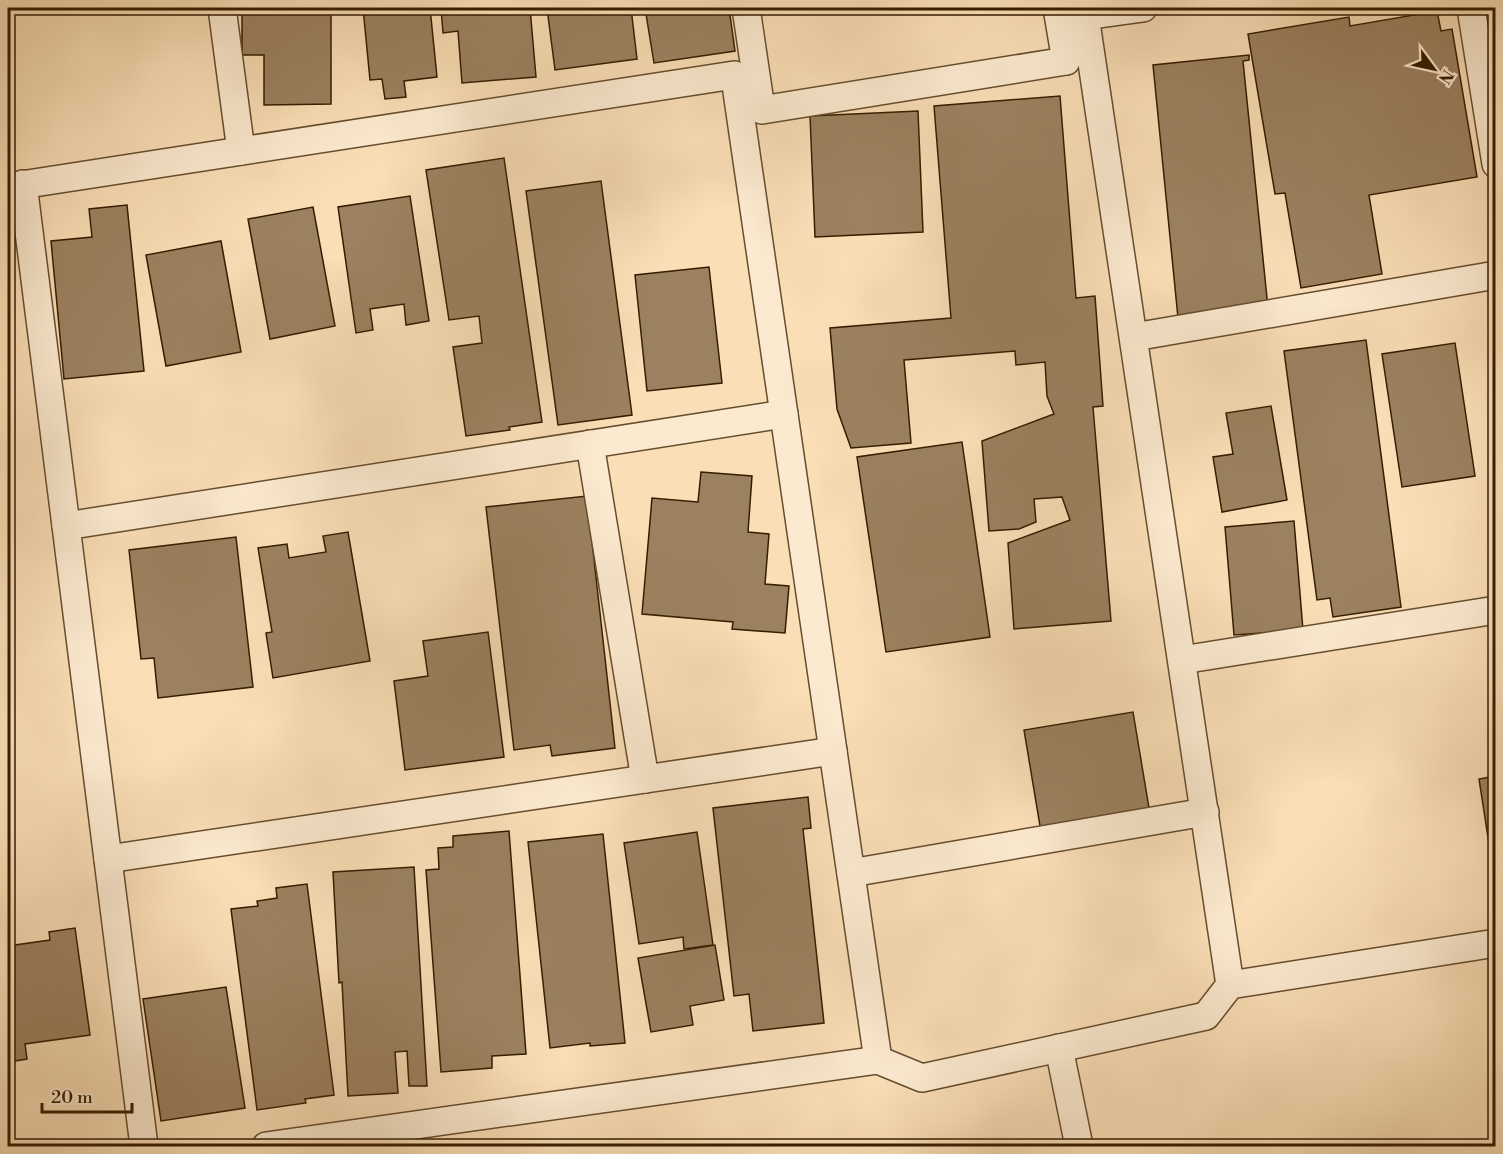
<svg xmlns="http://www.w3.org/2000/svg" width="1503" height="1154" viewBox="0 0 1503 1154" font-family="'Libre Bodoni',serif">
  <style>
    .building { fill: #9b815f; stroke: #351d00; stroke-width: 1.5 }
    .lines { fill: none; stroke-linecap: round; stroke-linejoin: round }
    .street-casing { stroke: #664d2e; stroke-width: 30 }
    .street { stroke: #fcead0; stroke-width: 27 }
  </style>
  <rect width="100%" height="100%" fill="#fadeb6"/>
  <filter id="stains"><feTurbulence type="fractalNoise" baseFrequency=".00333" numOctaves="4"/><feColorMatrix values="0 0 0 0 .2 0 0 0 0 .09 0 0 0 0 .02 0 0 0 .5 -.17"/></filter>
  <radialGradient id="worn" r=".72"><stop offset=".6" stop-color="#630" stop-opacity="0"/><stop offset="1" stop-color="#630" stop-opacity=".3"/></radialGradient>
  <g class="building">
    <polygon points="242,8 331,8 331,104 264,105 264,55 242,55"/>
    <polygon points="363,8 430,8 437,77 404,81 406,97 385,99 382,79 370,80"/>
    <polygon points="441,8 530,8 536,77 462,83 458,31 443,33"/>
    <polygon points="547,8 631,8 637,59 555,70"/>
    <polygon points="645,8 729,8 735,51 654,63"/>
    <polygon points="1437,11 1441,31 1452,29 1477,177 1369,195 1382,274 1301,288 1285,193 1275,194 1248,34 1349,17 1350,26"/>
    <polygon points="1249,55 1249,60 1243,61 1268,308 1178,318 1153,65"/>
    <polygon points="1060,96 1076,298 1095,296 1103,406 1093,407 1111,621 1014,629 1008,543 1070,520 1062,497 1034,499 1036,522 1019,529 989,531 982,441 1054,414 1047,396 1045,362 1016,365 1015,351 904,360 911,443 851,448 837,409 830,328 951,318 934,106"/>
    <polygon points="918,111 923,232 815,237 810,116"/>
    <polygon points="504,158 542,422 509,427 510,430 466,436 453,347 482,343 479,316 449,320 426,170"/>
    <polygon points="601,181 632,415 558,425 526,191"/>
    <polygon points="410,196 429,321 406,325 404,304 370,309 373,330 356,333 338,207"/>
    <polygon points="127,205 144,371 64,379 51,241 92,237 89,209"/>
    <polygon points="313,207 335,326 270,339 248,219"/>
    <polygon points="221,241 241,352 166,366 146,255"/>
    <polygon points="709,267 722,383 647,391 635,275"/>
    <polygon points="1366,340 1401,607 1333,617 1330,598 1317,600 1284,351"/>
    <polygon points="1455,343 1475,476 1402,487 1382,354"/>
    <polygon points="1271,406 1287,500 1222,512 1213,457 1233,454 1226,413"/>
    <polygon points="962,442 990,637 886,652 857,457"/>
    <polygon points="701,472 752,476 748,532 769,534 765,584 789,586 785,633 732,629 733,622 642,614 652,498 698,502"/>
    <polygon points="587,496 615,748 552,756 550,745 514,750 486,507"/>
    <polygon points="1294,521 1303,630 1234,635 1225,527"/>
    <polygon points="348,532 370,661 273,678 266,633 272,632 258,548 287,544 289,558 326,552 323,536"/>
    <polygon points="236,537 253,687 158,698 154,658 141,659 129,550"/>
    <polygon points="488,632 504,757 405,770 394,681 428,676 423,641"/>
    <polygon points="1133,712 1152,826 1043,844 1024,730"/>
    <polygon points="1496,776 1496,889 1479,779"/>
    <polygon points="808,797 811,828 803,829 824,1023 753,1031 749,994 734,996 713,808"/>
    <polygon points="509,831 526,1054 492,1056 492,1068 441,1072 426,870 439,869 438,848 453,847 453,836"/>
    <polygon points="697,832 713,945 684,949 683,937 639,944 624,843"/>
    <polygon points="603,834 625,1043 590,1046 590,1043 550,1048 528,842"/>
    <polygon points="414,867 427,1086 409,1086 407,1051 395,1052 398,1093 348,1096 342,982 339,983 333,872"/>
    <polygon points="307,884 334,1095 305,1099 306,1103 257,1110 231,909 258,906 257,901 277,898 276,888"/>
    <polygon points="75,928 90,1035 25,1044 27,1059 8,1062 8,946 50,940 49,932"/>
    <polygon points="715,945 724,1000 690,1006 693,1025 651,1032 638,958"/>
    <polygon points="226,987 245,1108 161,1121 143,999"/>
  </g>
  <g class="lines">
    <g class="street-casing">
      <g id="street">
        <polyline points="222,8 241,151"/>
        <polyline points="746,8 761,109"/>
        <polyline points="1057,8 1066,61"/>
        <polyline points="1471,8 1496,164"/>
        <polyline points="1085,16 1230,985"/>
        <polyline points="735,78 878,1060"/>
        <polyline points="23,184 144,1146"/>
        <polyline points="8,187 734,75 762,110 1066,61 1085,16 1143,8"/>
        <polyline points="1134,337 1496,275"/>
        <polyline points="590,444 645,779"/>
        <polyline points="66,526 784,414"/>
        <polyline points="1182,660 1496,610"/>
        <polyline points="108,859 833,751"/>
        <polyline points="851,873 1205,812"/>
        <polyline points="1059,1048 1079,1146"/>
        <polyline points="266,1146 878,1060 922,1078 1206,1016 1230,985 1496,943"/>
      </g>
    </g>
    <use href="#street" class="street"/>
  </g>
  <rect width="1503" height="1154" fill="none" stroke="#fadeb6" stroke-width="30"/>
  <rect x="9" y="9" width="1485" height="1136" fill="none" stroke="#351d00" stroke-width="3"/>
  <rect x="15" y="15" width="1473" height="1124" fill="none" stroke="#351d00" stroke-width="1.5"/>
  <g transform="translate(1434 69) rotate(123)" stroke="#fcead0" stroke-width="4.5" paint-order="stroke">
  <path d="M0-4.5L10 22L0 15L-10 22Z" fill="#351d00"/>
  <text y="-9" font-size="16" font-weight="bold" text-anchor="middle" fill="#351d00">N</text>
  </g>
  <path d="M42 1103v9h90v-9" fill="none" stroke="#351d00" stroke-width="3"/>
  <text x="51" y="1103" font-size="18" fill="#351d00" stroke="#fcead0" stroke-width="4.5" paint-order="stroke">20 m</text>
  <rect width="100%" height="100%" filter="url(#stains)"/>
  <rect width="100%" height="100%" fill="url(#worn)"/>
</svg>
